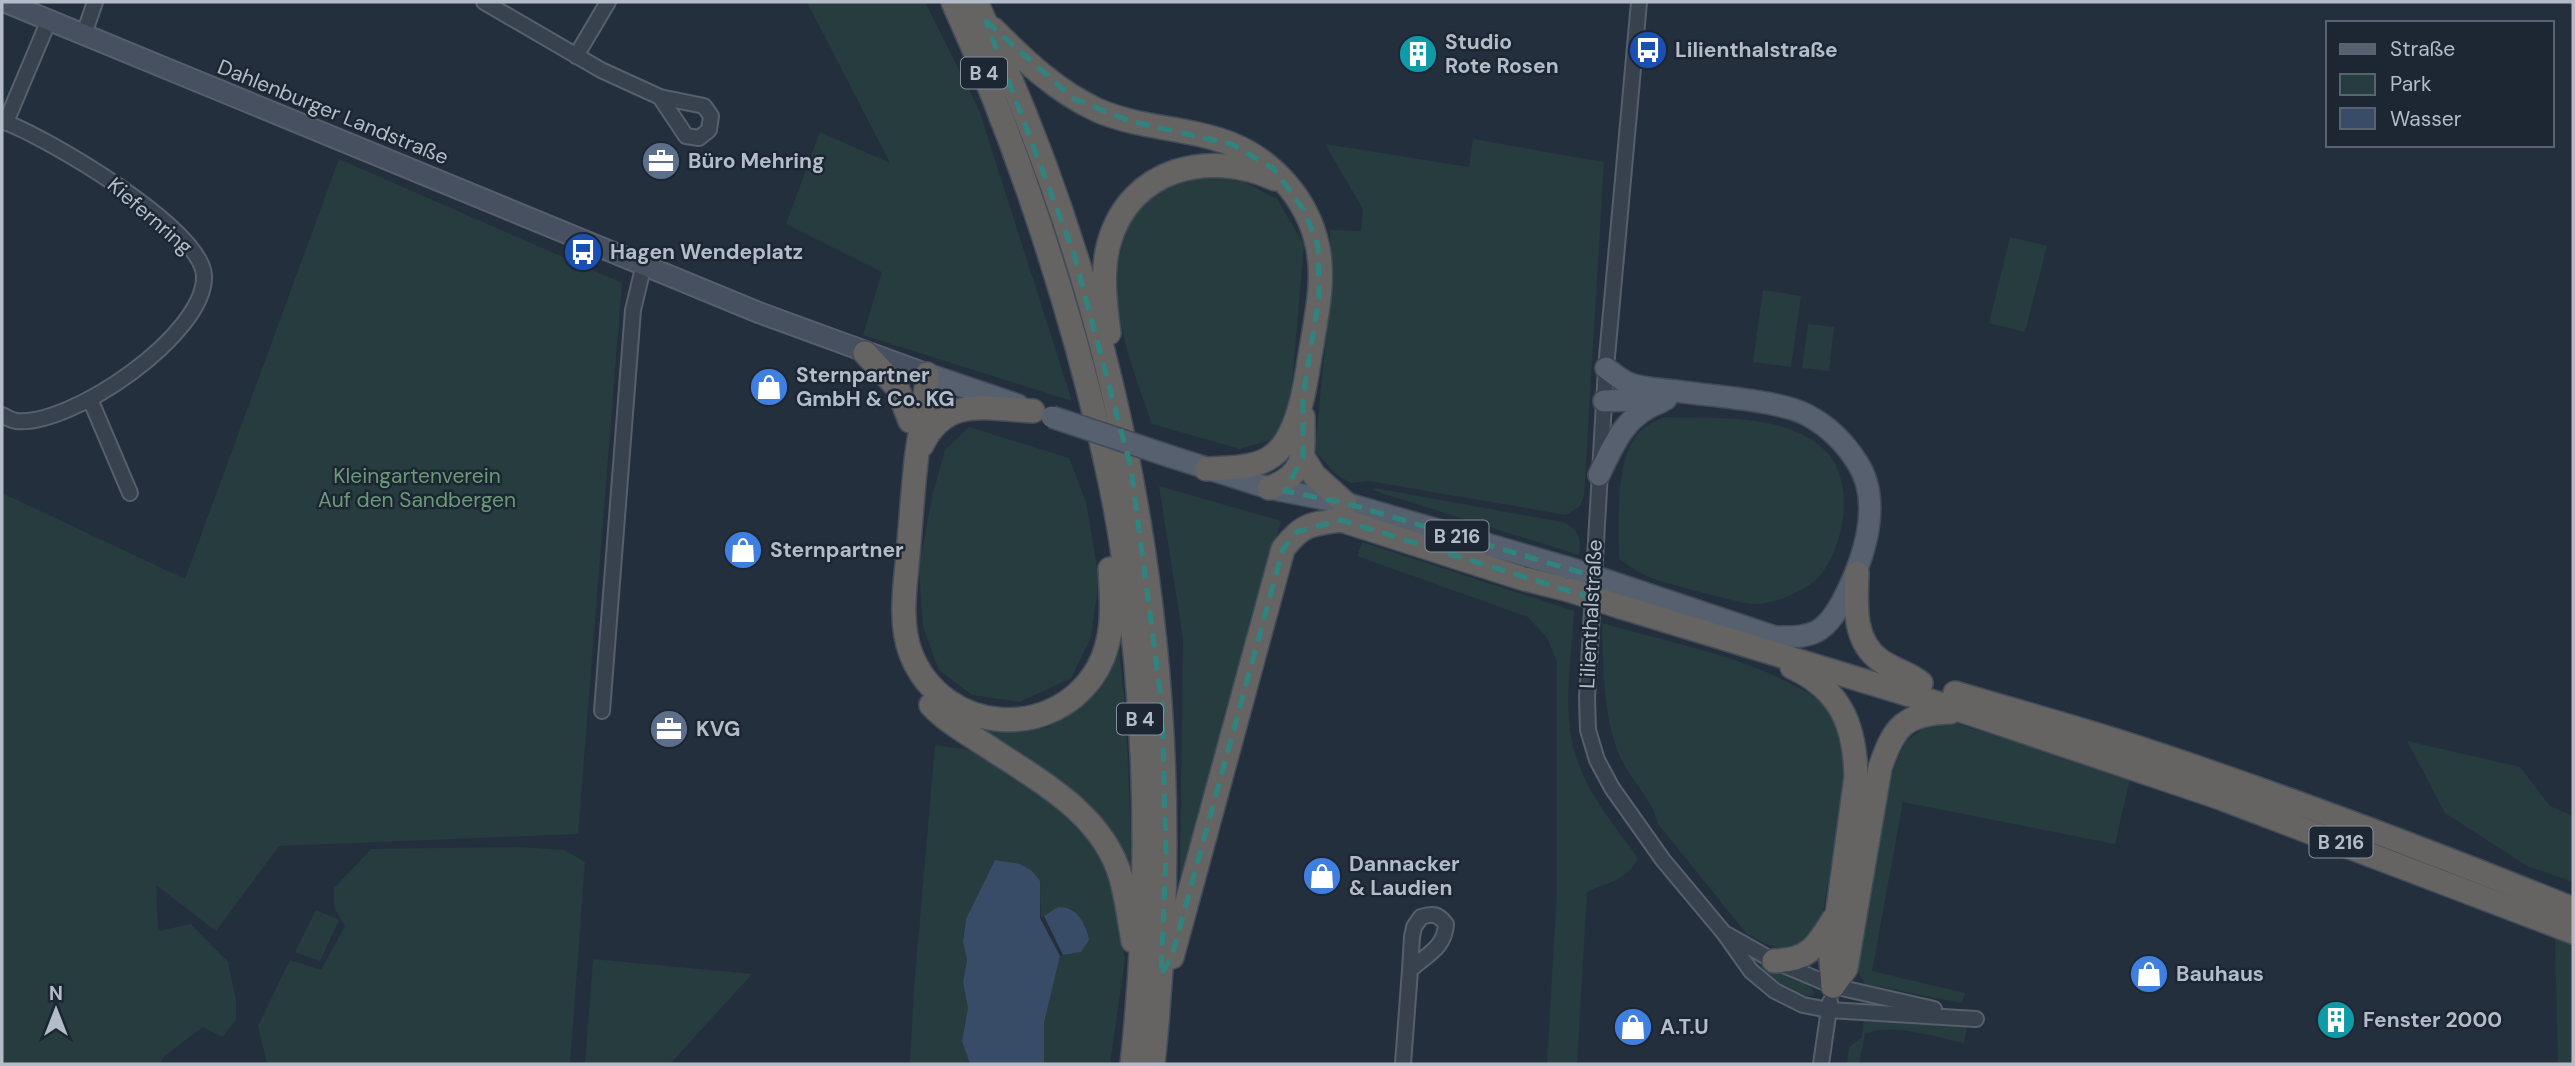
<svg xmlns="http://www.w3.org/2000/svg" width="2575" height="1066" viewBox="0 0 2575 1066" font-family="'DM Sans',sans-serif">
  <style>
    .green { fill: #263c3f }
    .water { fill: #394c67 }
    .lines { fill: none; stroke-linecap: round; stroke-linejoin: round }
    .minor-casing { stroke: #565f6c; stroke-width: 18 }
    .secondary-casing { stroke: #565f6c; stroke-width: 23 }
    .primary-casing { stroke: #414a57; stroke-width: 24 }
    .trunk-casing { stroke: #434c59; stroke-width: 26 }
    .minor { stroke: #38414e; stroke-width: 14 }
    .secondary { stroke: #465061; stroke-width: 19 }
    .primary { stroke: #56606e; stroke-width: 21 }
    .trunk { stroke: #656462; stroke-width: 23 }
    .primary-bridge-casing { stroke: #414a57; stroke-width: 24; stroke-linecap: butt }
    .trunk-bridge-casing { stroke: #434c59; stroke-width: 26; stroke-linecap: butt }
    .primary-bridge { stroke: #56606e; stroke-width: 21 }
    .trunk-bridge { stroke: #656462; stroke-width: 23 }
    .marked { fill: none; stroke: #308480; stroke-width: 5; stroke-dasharray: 14 9; stroke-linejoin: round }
    .labels { text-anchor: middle; stroke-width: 5; stroke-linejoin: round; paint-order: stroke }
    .shield { fill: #1d2633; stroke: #878f9c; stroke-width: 2 }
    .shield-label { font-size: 19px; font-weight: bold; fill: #b4bcc9 }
    .poi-label { font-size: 21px; font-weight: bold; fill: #b4bcc9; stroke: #1d2633; text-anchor: start }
    .street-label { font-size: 21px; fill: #b4bcc9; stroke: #1d2633 }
    .park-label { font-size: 21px; fill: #6b9a76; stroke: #1d2633 }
  </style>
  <rect width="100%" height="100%" fill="#242f3e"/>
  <g class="green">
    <polygon points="807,2 925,2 979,110 1072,401 863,335 882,272 786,224 820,132 890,163"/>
    <polygon points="1473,139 1604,162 1584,496 1580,506 1566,515 1369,481 1351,483 1337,475 1315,451 1332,273 1330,230 1361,231 1363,209 1325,144 1469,167"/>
    <polygon points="339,159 622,283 578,834 279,846 216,931 156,885 158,931 191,924 228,962 236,1000 236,1019 223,1037 203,1027 163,1057 161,1064 2,1064 2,493 185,579"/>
    <path d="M1215,176l31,7 31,16 27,46 -13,149 -16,45 -35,10 -88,-25c-23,-66 -57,-146 -15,-211 8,-11 27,-30 41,-34 10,-4 26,-2 37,-3z"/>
    <polygon points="2010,237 2047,246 2025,332 1989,323"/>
    <polygon points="1763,290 1801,296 1791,367 1753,362"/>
    <polygon points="1808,324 1834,327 1829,371 1802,368"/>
    <path d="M1665,417c49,2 113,-4 154,28 37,29 28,92 4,127 -12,18 -48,32 -70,32 -10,0 -97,-23 -107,-28 -10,-5 -18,-11 -27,-17 0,-33 -4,-91 15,-120 7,-12 19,-17 31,-22z"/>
    <polygon points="969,427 1069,458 1086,502 1099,580 1091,637 1071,678 1020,702 972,695 939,670 923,627 919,568 932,497 945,450"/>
    <polygon points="1159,486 1281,521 1180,882 1183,638"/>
    <path d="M1374,488l188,34c16,6 20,16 17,33l-201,-63 -5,-2z"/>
    <path d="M1362,542l212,69c-2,42 -11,94 -1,135 10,42 40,78 65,112 -10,23 -31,24 -51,34l-10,172h-30l10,-174v-228l-10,-24 -19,-21 -171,-61z"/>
    <path d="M1602,623c64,19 134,31 193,63 7,4 17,8 23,13 23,20 27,50 27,79l-24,147c-23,33 -44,27 -75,8l-88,-109c-5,-23 -24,-41 -35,-61 -20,-39 -20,-97 -21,-140z"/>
    <polygon points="1118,638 1126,718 1133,883 1101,820 1067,786 977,729 1011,732 1049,727 1079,707 1100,684"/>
    <polygon points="1939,718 2130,779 2115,844 1903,802 1872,971 1965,993 1962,1003 1865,984 1857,971 1855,948 1890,777 1906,741"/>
    <polygon points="2407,741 2520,767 2550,806 2573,816 2573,882 2527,866 2445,813"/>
    <polygon points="935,745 970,750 1020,778 1084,830 1114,879 1125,959 1110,1064 1044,1064 1044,1023 1060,956 1081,952 1086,926 1073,910 1041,918 1040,881 995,860 966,919 963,941 967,960 963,982 968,1008 962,1041 970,1064 910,1064 914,988"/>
    <polygon points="519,847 564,850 585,862 570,1064 267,1064 258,1026 290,960 321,970 345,926 334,907 334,888 371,849"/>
    <polygon points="316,910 339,920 320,961 295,952"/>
    <polygon points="2555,937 2573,945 2573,1064 2558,1064"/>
    <path d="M1737,945l34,22 37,17 7,10c-23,12 -64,-33 -78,-49z"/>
    <polygon points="593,959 752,974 670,1064 585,1064"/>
    <path d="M1864,1015l103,11 -3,17c-31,-6 -70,-21 -99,-9l-6,30h-12l2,-17 13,-10z"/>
  </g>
  <g class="water">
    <polygon points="995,860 1020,864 1032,871 1040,881 1040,918 1060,956 1044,1023 1044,1064 970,1064 962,1041 968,1008 963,982 967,960 963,942 966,919"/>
    <path d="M1058,907c19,-1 28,17 31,33l-8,12 -18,3 -19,-39z"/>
  </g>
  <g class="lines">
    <g class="minor-casing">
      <g id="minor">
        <polyline points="484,2 601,70 660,97 704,106 711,116 709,130 699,138 686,136 660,97"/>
        <polyline points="1639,2 1606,368 1587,698 1588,730 1597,760 1612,788 1663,860 1724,933 1751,971 1775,991 1803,1005 1829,1010 1976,1019"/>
        <polyline points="84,34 95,2"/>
        <polyline points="576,56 608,2"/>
        <path d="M2,121c43,15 201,108 202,155 2,58 -133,151 -188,145 -5,-1 -10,-4 -14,-6"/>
        <polyline points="6,122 49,20"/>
        <polyline points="90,399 130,493"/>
        <polyline points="602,711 633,310 644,264"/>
        <polyline points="1728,935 1774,961 1833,986 1934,1009"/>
        <path d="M1403,1064l7,-94c16,-15 35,-22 36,-46 -8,-10 -13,-11 -25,-7l-7,10 -2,10 -2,33"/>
        <polyline points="1821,1064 1830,1002"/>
      </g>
    </g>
    <g class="secondary-casing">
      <polyline id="secondary" points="5,2 760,313 927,374"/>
    </g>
    <g class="primary-casing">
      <g id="primary">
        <path d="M1606,368c7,5 15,12 22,15 14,6 33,6 48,8 34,5 103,9 131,24 21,11 38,28 50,47 27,41 6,99 -14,138 -18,34 -31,38 -68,37l-155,-52"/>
        <polyline points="927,374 1018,405"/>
        <polyline points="1604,401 1666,399"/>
        <polyline points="1169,456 1269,488 1345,503 1569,568"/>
        <path d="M1599,475c15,-32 27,-61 62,-73"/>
      </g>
    </g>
    <g class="trunk-casing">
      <g id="trunk">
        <path d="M953,2c51,112 91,227 124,345 19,71 37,142 47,214 24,166 26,336 8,503"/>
        <path d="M976,2c159,334 216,695 177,1062"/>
        <path d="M993,29c32,32 63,62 104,81 43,19 91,17 134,34 42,17 76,55 86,100 8,33 0,68 -5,100 -4,21 -6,43 -12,63 -17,58 -38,60 -94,62"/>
        <path d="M1109,333c-4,-29 -8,-61 0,-90 21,-75 100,-94 166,-64"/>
        <polyline points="865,353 897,387 910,421"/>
        <path d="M927,374c-1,27 -6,53 -10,79 -4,34 -6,67 -9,101 -3,33 -9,69 3,100 32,81 144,89 187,14 17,-31 14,-65 12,-99"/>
        <path d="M922,445c24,-50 65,-36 111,-34"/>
        <polyline points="1303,457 1314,475 1345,503"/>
        <path d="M1269,488c39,-14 34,-36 34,-71"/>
        <path d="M1857,573c-1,31 -5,68 24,88 13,9 28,12 40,22"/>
        <polyline points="1618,606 1963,711 2218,797 2573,932"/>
        <path d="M1792,667c49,23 63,58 64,110l-25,183 2,26"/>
        <path d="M1955,693c53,16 106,30 159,47 155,50 308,108 459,169"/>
        <path d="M931,705c18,19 43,32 65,47 49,32 108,65 125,126 6,21 8,42 12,63"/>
        <path d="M1172,957l111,-408c19,-25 28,-25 58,-29l180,58 48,12"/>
        <path d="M1774,961c35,-1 42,-14 59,-41"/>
        <path d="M1833,986l13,-18 34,-200c14,-42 24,-54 70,-56"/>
      </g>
    </g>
    <use href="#minor" class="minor"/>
    <use href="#secondary" class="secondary"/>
    <use href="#primary" class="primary"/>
    <use href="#trunk" class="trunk"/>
    <g class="primary-bridge-casing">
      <g id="primary-bridge">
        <polyline points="1052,417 1169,456"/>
        <polyline points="1569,568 1620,585"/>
      </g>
    </g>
    <g class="trunk-bridge-casing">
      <polyline id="trunk-bridge" points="1569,590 1618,606"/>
    </g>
    <use href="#primary-bridge" class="primary-bridge"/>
    <use href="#trunk-bridge" class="trunk-bridge"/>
  </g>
  <path class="marked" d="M986,21l88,78 56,22 101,23 42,24 31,42 14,36 1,51 -16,99v61l-18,34 60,12 248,73 -1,22 -251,-78 -45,12 -13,17 -111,407 -11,19 5,-121 -4,-148 -31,-238 -57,-214z"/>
  <defs>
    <g id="bus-disc" transform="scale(2.0125)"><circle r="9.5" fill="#1a4fb4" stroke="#1d2633"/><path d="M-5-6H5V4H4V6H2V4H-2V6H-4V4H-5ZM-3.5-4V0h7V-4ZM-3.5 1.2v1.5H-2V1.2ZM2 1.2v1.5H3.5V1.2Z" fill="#fff"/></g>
    <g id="building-disc" transform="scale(2.0125)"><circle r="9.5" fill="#0f9aa8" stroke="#1d2633"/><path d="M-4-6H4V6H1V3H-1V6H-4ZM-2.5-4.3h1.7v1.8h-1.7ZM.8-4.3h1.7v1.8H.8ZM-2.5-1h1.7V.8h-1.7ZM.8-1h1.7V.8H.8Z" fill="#fff"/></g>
    <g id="office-disc" transform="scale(2.0125)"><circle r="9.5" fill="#5c6f8a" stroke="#1d2633"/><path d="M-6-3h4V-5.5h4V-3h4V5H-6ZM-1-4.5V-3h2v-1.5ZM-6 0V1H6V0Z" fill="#fff"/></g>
    <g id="shop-disc" transform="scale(2.0125)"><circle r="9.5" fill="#3f7fe0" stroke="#1d2633"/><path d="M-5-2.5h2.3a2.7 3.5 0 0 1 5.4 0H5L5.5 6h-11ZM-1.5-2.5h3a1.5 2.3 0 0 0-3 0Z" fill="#fff"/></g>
  </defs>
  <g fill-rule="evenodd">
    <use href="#bus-disc" x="1648" y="50"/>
    <use href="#building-disc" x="1418" y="54"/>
    <use href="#office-disc" x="661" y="161"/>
    <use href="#bus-disc" x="583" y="252"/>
    <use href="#shop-disc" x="769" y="387"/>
    <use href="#shop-disc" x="743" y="550"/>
    <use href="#office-disc" x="669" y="729"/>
    <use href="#shop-disc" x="1322" y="876"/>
    <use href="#shop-disc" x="2149" y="974"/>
    <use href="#building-disc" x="2336" y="1020"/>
    <use href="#shop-disc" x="1633" y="1027"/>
  </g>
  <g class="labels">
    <g class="shield">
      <rect x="961" y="57.5" width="46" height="31" rx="5"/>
      <rect x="1425.5" y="520.5" width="63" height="31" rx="5"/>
      <rect x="1117" y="703.5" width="46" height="31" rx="5"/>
      <rect x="2309.5" y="826.5" width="63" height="31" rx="5"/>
    </g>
    <g class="shield-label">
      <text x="984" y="80">B 4</text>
      <text x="1457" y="543">B 216</text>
      <text x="1140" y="726">B 4</text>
      <text x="2341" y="849">B 216</text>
    </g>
    <g class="poi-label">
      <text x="1445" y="49">Studio<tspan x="1445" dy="24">Rote Rosen</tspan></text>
      <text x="1675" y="57">Lilienthalstraße</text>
      <text x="688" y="168">Büro Mehring</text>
      <text x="610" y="259">Hagen Wendeplatz</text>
      <text x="796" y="382">Sternpartner<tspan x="796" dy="24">GmbH &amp; Co. KG</tspan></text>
      <text x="770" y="557">Sternpartner</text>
      <text x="696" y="736">KVG</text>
      <text x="1349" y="871">Dannacker<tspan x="1349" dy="24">&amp; Laudien</tspan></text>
      <text x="2176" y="981">Bauhaus</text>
      <text x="2363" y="1027">Fenster 2000</text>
      <text x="1660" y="1034">A.T.U</text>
    </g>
    <g class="street-label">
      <text transform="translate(333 112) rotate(22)" y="7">Dahlenburger Landstraße</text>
      <text transform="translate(150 216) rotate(41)" y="7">Kiefernring</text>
      <text transform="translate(1591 614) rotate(-87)" y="7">Lilienthalstraße</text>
    </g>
    <g class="park-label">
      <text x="417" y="483">Kleingartenverein<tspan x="417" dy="24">Auf den Sandbergen</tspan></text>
    </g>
  </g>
  <rect width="2575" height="1066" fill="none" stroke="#b4bcc9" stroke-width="7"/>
  <rect x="2326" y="21" width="228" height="126" fill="#1d2633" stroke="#59626f" stroke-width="2"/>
  <rect x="2340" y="44" width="35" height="10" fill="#56606e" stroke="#59626f" stroke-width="2"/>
  <text x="2390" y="56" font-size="21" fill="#b4bcc9">Straße</text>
  <rect x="2340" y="74" width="35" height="21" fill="#263c3f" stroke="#59626f" stroke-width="2"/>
  <text x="2390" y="91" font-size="21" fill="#b4bcc9">Park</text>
  <rect x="2340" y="108" width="35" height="21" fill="#394c67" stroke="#59626f" stroke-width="2"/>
  <text x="2390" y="126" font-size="21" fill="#b4bcc9">Wasser</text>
  <g transform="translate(56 1010)" stroke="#1d2633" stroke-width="5" paint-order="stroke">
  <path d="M0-5L12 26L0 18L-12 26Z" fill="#b4bcc9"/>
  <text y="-10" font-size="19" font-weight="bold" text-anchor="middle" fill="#b4bcc9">N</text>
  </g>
</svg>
